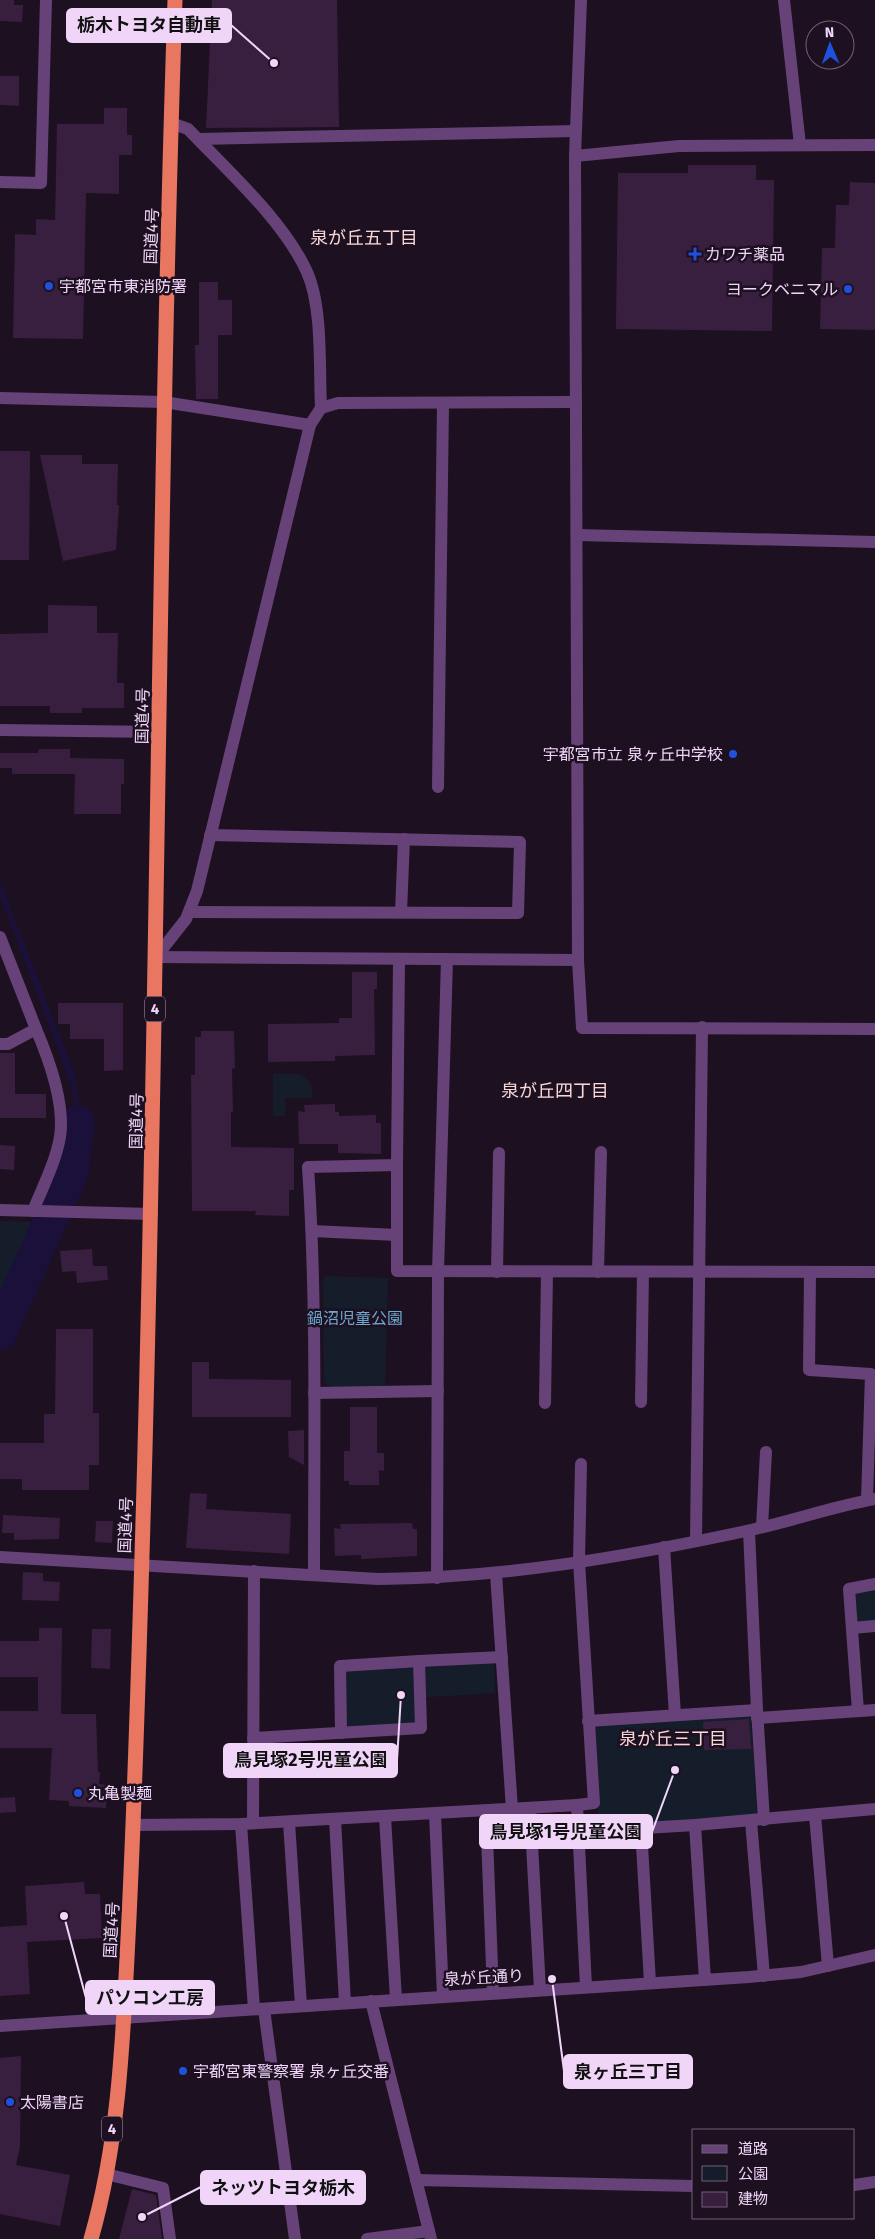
<svg xmlns="http://www.w3.org/2000/svg" width="875" height="2239" viewBox="0 0 875 2239" font-family="'Fira Sans','Noto Sans JP',sans-serif">
  <style>
    .green { fill: #141d29 }
    .water { fill: #1b1039 }
    .lines { fill: none; stroke-linecap: round; stroke-linejoin: round }
    .river { stroke: #1b1039; stroke-width: 34 }
    .building { fill: #391f3f }
    .minor { stroke: #674279; stroke-width: 12 }
    .highway { stroke: #e97661; stroke-width: 15 }
    .poi-dot { fill: #1f51dc; stroke: #1d1020; stroke-width: 2 }
    .labels { text-anchor: middle; stroke-width: 5; stroke-linejoin: round; paint-order: stroke }
    .shield { fill: #1d1020; stroke: #b19ab8; stroke-width: 1 }
    .shield-label { font-size: 15px; font-weight: bold; fill: #f0d5f9 }
    .street-label { font-size: 16px; fill: #f0d5f9; stroke: #1d1020 }
    .poi-label { font-size: 16px; fill: #f0d5f9; stroke: #1d1020; text-anchor: start }
    .park-label { font-size: 16px; fill: #6ca9cf; stroke: #1d1020 }
    .neighbourhood-label { font-size: 18px; fill: #f9d7d7; stroke: #1d1020 }
    .leader { fill: none; stroke: #f0d5f9; stroke-width: 2 }
    .callout-dot { fill: #f0d5f9; stroke: #1d1020; stroke-width: 2 }
    .callout { fill: #f0d5f9; stroke: #f0d5f9; stroke-width: 2 }
    .callout-label { font-size: 18px; text-anchor: middle; font-weight: bold; fill: #111 }
  </style>
  <rect width="100%" height="100%" fill="#1d1020"/>
  <g class="green">
    <path d="M273,1074c22,0 39,-5 40,24h-28v18h-12z"/>
    <polygon points="0,1221 38,1222 0,1308"/>
    <polygon points="325,1276 388,1278 385,1386 331,1387 324,1382 323,1278"/>
    <polygon points="875,1589 875,1621 856,1623 854,1593"/>
    <polygon points="494,1662 495,1693 416,1698 418,1725 346,1728 345,1670"/>
    <polygon points="751,1715 757,1816 599,1826 593,1724"/>
  </g>
  <g class="water">
    <path d="M0,880l75,195 5,39 -1,24 -4,20 -10,30 -5,-3c12,-34 17,-63 12,-99l-72,-190z"/>
    <polygon points="42,1230 49,1233 0,1340 0,1323"/>
  </g>
  <g class="lines">
    <polyline class="river" points="0,1333 71,1174 78,1122"/>
  </g>
  <g class="building">
    <polygon points="0,0 14,0 14,5 23,5 22,22 0,21"/>
    <polygon points="212,0 337,0 339,127 206,128"/>
    <polygon points="0,76 19,76 19,106 0,105"/>
    <polygon points="104,108 127,108 127,135 132,135 132,155 119,155 119,194 86,193 83,339 13,338 15,234 36,235 36,219 55,220 57,124 104,124"/>
    <polygon points="688,165 756,165 756,180 774,180 772,331 616,329 618,173 688,173"/>
    <polygon points="850,182 875,183 875,330 820,329 822,248 835,248 836,205 849,205"/>
    <polygon points="199,282 218,282 218,300 232,300 232,335 218,335 218,399 196,399 195,345 199,345"/>
    <polygon points="0,451 30,451 29,560 0,560"/>
    <polygon points="40,455 82,455 82,464 118,464 117,505 119,505 116,550 63,561"/>
    <polygon points="48,605 97,606 97,633 118,633 117,683 124,683 124,708 82,708 82,713 50,713 50,706 0,706 0,634 48,633"/>
    <polygon points="39,749 70,749 70,758 124,759 124,784 121,784 121,814 74,814 75,774 12,774 12,768 0,768 0,753 38,753"/>
    <polygon points="352,972 377,972 377,989 374,989 375,1055 335,1056 335,1061 268,1062 268,1024 339,1023 339,1018 352,1018"/>
    <polygon points="58,1003 123,1003 123,1070 104,1071 104,1039 70,1039 70,1024 58,1024"/>
    <polygon points="201,1031 234,1031 235,1068 232,1069 233,1112 231,1112 231,1147 294,1148 294,1190 289,1190 289,1216 255,1215 256,1211 192,1211 191,1075 195,1075 195,1037 201,1037"/>
    <polygon points="0,1053 15,1053 15,1094 46,1094 46,1118 0,1118"/>
    <polygon points="335,1104 335,1112 339,1112 339,1116 376,1115 376,1123 381,1123 381,1154 338,1153 338,1144 299,1144 298,1111 305,1112 304,1105"/>
    <polygon points="0,1145 15,1146 14,1170 0,1169"/>
    <polygon points="92,1249 93,1266 107,1266 108,1280 77,1283 76,1271 62,1272 60,1251"/>
    <polygon points="56,1329 93,1329 93,1413 99,1413 99,1465 89,1465 89,1490 22,1490 22,1479 0,1479 0,1443 44,1443 44,1414 55,1414"/>
    <polygon points="192,1362 209,1362 209,1379 291,1380 291,1417 192,1417"/>
    <polygon points="350,1407 377,1407 377,1453 384,1453 384,1471 379,1470 379,1485 349,1485 349,1481 344,1481 344,1451 350,1451"/>
    <polygon points="304,1430 304,1465 289,1457 288,1431"/>
    <polygon points="190,1493 207,1494 206,1509 291,1514 289,1554 186,1548"/>
    <polygon points="3,1515 60,1518 59,1539 14,1540 14,1533 2,1533"/>
    <polygon points="96,1521 113,1521 112,1543 95,1542"/>
    <polygon points="412,1523 413,1529 417,1529 417,1556 361,1559 361,1555 335,1556 334,1528 341,1529 340,1524"/>
    <polygon points="23,1572 43,1573 43,1581 60,1582 59,1601 22,1600"/>
    <polygon points="39,1628 62,1628 61,1714 96,1714 98,1772 100,1772 99,1784 107,1785 106,1808 69,1806 69,1801 49,1800 52,1748 0,1748 0,1711 38,1711 38,1677 0,1677 0,1641 39,1641"/>
    <polygon points="92,1629 111,1629 110,1669 91,1668"/>
    <polygon points="749,1719 751,1749 704,1750 703,1722"/>
    <polygon points="15,1797 16,1812 0,1813 0,1798"/>
    <polygon points="84,1882 85,1894 100,1894 102,1938 27,1942 30,1994 0,1996 0,1927 27,1925 25,1886"/>
    <polygon points="21,2056 20,2147 16,2165 70,2175 60,2226 0,2214 0,2058"/>
    <polygon points="132,2189 156,2195 162,2239 119,2239"/>
  </g>
  <g class="lines">
    <g class="minor">
      <polyline points="581,0 575,156 578,960 582,1028 875,1029"/>
      <polyline points="784,0 800,145"/>
      <path d="M171,123l17,6c39,41 96,92 119,143 16,36 12,97 14,136"/>
      <polyline points="198,139 576,131"/>
      <polyline points="575,156 679,146 875,145"/>
      <polyline points="0,182 41,183 46,0"/>
      <polyline points="0,398 164,402 310,425"/>
      <polyline points="577,535 875,542"/>
      <polyline points="0,730 159,732"/>
      <polyline points="438,787 443,403"/>
      <polyline points="189,912 518,913 520,842 210,835"/>
      <polyline points="401,912 404,839"/>
      <polyline points="0,937 36,1029 8,1044 0,1044"/>
      <polyline points="156,957 186,919 197,891 310,425 321,408 338,403 576,402"/>
      <polyline points="156,957 578,960"/>
      <polyline points="0,1210 152,1214"/>
      <path d="M33,1211c10,-25 27,-57 28,-84 1,-32 -13,-70 -25,-98"/>
      <polyline points="312,1231 397,1235 397,1271 875,1272"/>
      <polyline points="397,1235 397,1165"/>
      <polyline points="497,1272 499,1153"/>
      <polyline points="598,1272 601,1152"/>
      <polyline points="810,1272 809,1370 871,1374 867,1500"/>
      <polyline points="314,1393 438,1391"/>
      <polyline points="641,1402 643,1272"/>
      <polyline points="545,1403 547,1272"/>
      <polyline points="581,1464 579,1561 594,1803 577,1805 586,1987"/>
      <polyline points="762,1527 766,1452"/>
      <polyline points="749,1531 757,1710 764,1820"/>
      <polyline points="696,1541 702,1027"/>
      <polyline points="664,1547 675,1715"/>
      <path d="M0,1557l378,22c124,-1 247,-22 368,-48 44,-9 85,-24 129,-32"/>
      <polyline points="496,1574 512,1809"/>
      <path d="M314,1575c0,-136 3,-272 -6,-408l89,-2 2,-206"/>
      <polyline points="437,1578 438,1272 447,959"/>
      <polyline points="852,1628 875,1626"/>
      <polyline points="858,1711 849,1589 875,1584"/>
      <polyline points="757,1718 875,1710"/>
      <polyline points="588,1721 757,1710"/>
      <polyline points="341,1733 340,1666 419,1661"/>
      <polyline points="253,1738 421,1728 419,1661 502,1657"/>
      <polyline points="530,1808 540,1990"/>
      <polyline points="486,1811 493,1993"/>
      <polyline points="435,1814 443,1996"/>
      <polyline points="815,1815 828,1966"/>
      <polyline points="385,1817 396,1999"/>
      <polyline points="335,1819 345,2003"/>
      <polyline points="751,1821 764,1976"/>
      <polyline points="289,1822 301,2006"/>
      <polyline points="253,1823 254,1571"/>
      <polyline points="241,1824 254,2009"/>
      <polyline points="133,1825 241,1824 577,1805"/>
      <polyline points="695,1825 705,1980"/>
      <polyline points="641,1828 650,1983"/>
      <polyline points="577,1832 695,1825 875,1809"/>
      <polyline points="371,2001 431,2239"/>
      <polyline points="264,2009 295,2239"/>
      <polyline points="0,2026 749,1977 801,1972 875,1955"/>
      <polyline points="106,2174 163,2188 170,2239"/>
      <polyline points="416,2180 694,2186"/>
      <polyline points="854,2185 875,2182"/>
      <polyline points="367,2239 429,2231"/>
    </g>
    <path class="highway" d="M91,2239c28,-97 32,-201 37,-301 7,-139 11,-278 15,-417 15,-507 15,-1014 32,-1521"/>
  </g>
  <g class="poi-dot">
    <path d="M692.5 246.5h5v5h5v5h-5v5h-5v-5h-5v-5h5z"/>
    <circle cx="49" cy="286" r="5"/>
    <circle cx="848" cy="289" r="5"/>
    <circle cx="733" cy="754" r="5"/>
    <circle cx="78" cy="1793" r="5"/>
    <circle cx="183" cy="2071" r="5"/>
    <circle cx="10" cy="2102" r="5"/>
  </g>
  <g class="labels">
    <g class="shield">
      <rect x="145" y="996.5" width="20" height="25" rx="4"/>
      <rect x="102" y="2116.5" width="20" height="25" rx="4"/>
    </g>
    <g class="shield-label">
      <text x="155" y="1014">4</text>
      <text x="112" y="2134">4</text>
    </g>
    <g class="street-label">
      <text transform="translate(151 236) rotate(-88)" y="6">国道4号</text>
      <text transform="translate(142 716) rotate(-89)" y="6">国道4号</text>
      <text transform="translate(136 1121) rotate(-89)" y="6">国道4号</text>
      <text transform="translate(125 1525) rotate(-88)" y="6">国道4号</text>
      <text transform="translate(111 1930) rotate(-87)" y="6">国道4号</text>
      <text transform="translate(484 1977) rotate(-3)" y="6">泉が丘通り</text>
    </g>
    <g class="poi-label">
      <text x="705" y="260">カワチ薬品</text>
      <text x="59" y="292">宇都宮市東消防署</text>
      <text x="838" y="295" text-anchor="end">ヨークベニマル</text>
      <text x="723" y="760" text-anchor="end">宇都宮市立 泉ヶ丘中学校</text>
      <text x="88" y="1799">丸亀製麺</text>
      <text x="193" y="2077">宇都宮東警察署 泉ヶ丘交番</text>
      <text x="20" y="2108">太陽書店</text>
    </g>
    <g class="park-label">
      <text x="355" y="1324">鍋沼児童公園</text>
    </g>
    <g class="neighbourhood-label">
      <text x="364" y="244">泉が丘五丁目</text>
      <text x="555" y="1097">泉が丘四丁目</text>
      <text x="673" y="1745">泉が丘三丁目</text>
    </g>
  </g>
  <path class="leader" d="M274 63L231 25M401 1695L397 1760M675 1770L652 1832M64 1916L86 1998M552 1979L564 2071M142 2217L201 2187"/>
  <g class="callout-dot">
    <circle cx="274" cy="63" r="5"/>
    <circle cx="401" cy="1695" r="5"/>
    <circle cx="675" cy="1770" r="5"/>
    <circle cx="64" cy="1916" r="5"/>
    <circle cx="552" cy="1979" r="5"/>
    <circle cx="142" cy="2217" r="5"/>
  </g>
  <g class="callout">
    <rect x="67" y="9" width="164" height="33" rx="5"/>
    <rect x="224" y="1744" width="173" height="33" rx="5"/>
    <rect x="480" y="1815" width="172" height="33" rx="5"/>
    <rect x="86" y="1981" width="128" height="33" rx="5"/>
    <rect x="564" y="2055" width="128" height="33" rx="5"/>
    <rect x="201" y="2171" width="164" height="33" rx="5"/>
  </g>
  <g class="callout-label">
    <text x="149" y="31">栃木トヨタ自動車</text>
    <text x="311" y="1766">鳥見塚2号児童公園</text>
    <text x="566" y="1838">鳥見塚1号児童公園</text>
    <text x="150" y="2004">パソコン工房</text>
    <text x="628" y="2078">泉ヶ丘三丁目</text>
    <text x="283" y="2194">ネッツトヨタ栃木</text>
  </g>
  <rect x="692" y="2129" width="162" height="90" fill="#1d1020" stroke="#715f77"/>
  <rect x="702" y="2145" width="25" height="8" fill="#674279" stroke="#715f77"/>
  <text x="738" y="2154" font-size="15" fill="#f0d5f9">道路</text>
  <rect x="702" y="2166" width="25" height="15" fill="#141d29" stroke="#715f77"/>
  <text x="738" y="2179" font-size="15" fill="#f0d5f9">公園</text>
  <rect x="702" y="2192" width="25" height="15" fill="#391f3f" stroke="#715f77"/>
  <text x="738" y="2204" font-size="15" fill="#f0d5f9">建物</text>
  <g transform="translate(830 45) rotate(358)"><circle r="24" fill="#1d1020" stroke="#715f77"/>
  <path d="M0-4L9 19L0 12L-9 19Z" fill="#1f51dc"/>
  <text y="-8" font-size="14" font-weight="bold" text-anchor="middle" fill="#f0d5f9">N</text>
  </g>
</svg>
